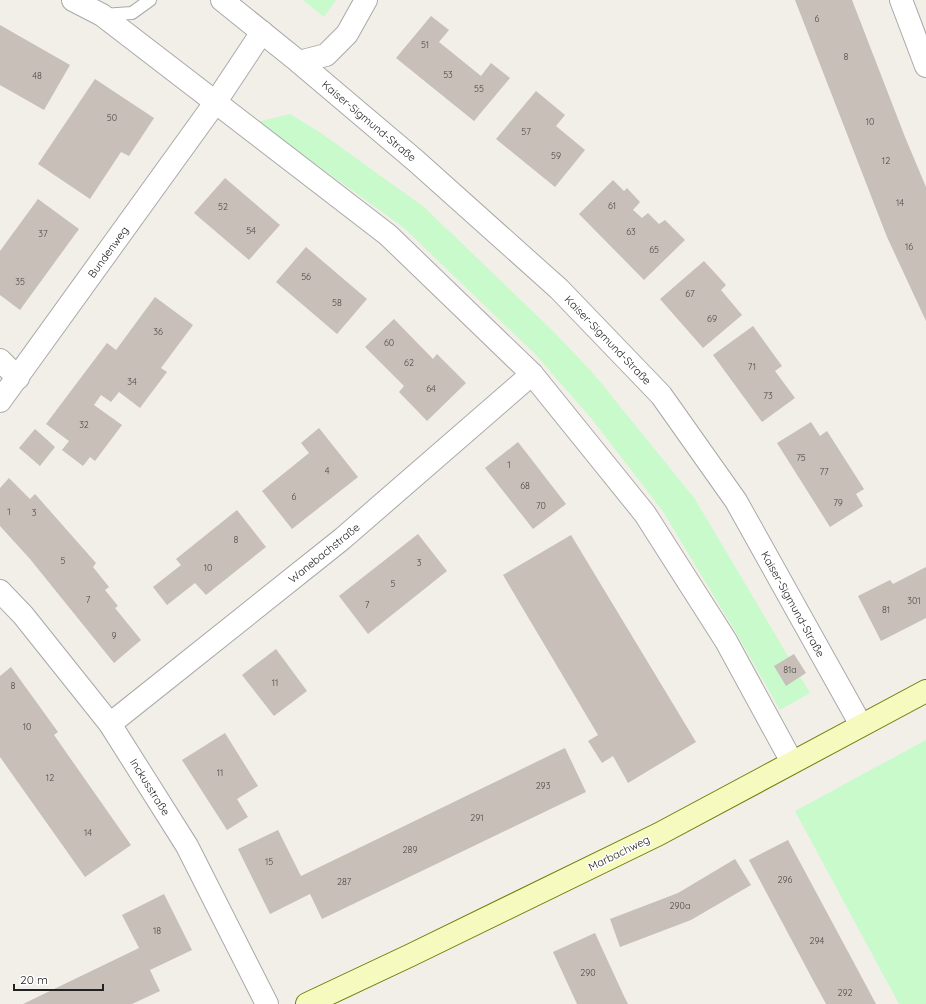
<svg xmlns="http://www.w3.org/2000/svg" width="926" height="1004" viewBox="0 0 926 1004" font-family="Quicksand,sans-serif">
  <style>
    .park { fill: #c8facc }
    .building { fill: #c7bfb8 }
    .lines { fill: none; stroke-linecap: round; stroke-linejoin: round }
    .lane-casing { stroke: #a9a9a9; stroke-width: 14 }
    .street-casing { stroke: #a9a9a9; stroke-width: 24 }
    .secondary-casing { stroke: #707d05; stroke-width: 24 }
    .lane { stroke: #fff; stroke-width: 12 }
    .street { stroke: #fff; stroke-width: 22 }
    .secondary { stroke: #f7fabf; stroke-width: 22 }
    .labels { text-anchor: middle; stroke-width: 3; stroke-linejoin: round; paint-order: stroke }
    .number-label { font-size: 9px; fill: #4b4948 }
    .street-label { font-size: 11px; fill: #222; stroke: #fff }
  </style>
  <rect width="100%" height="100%" fill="#f2efe9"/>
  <g class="park">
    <polygon points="303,0 336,0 324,17"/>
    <polygon points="290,114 321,133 424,207 551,329 593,373 695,499 810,693 780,710 738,636 662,510 591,418 536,355 403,227 257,122"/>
    <polygon points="926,740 926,1004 899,1004 795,811"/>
  </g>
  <g class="building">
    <polygon points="795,0 852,0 905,137 926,187 926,321 887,237"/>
    <polygon points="431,16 449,30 439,42 481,76 491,63 510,78 474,121 396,58"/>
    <polygon points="0,25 70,65 44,110 0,85"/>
    <polygon points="95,79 154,118 129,156 121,152 90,199 38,164"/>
    <polygon points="536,91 565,115 556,126 585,150 555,187 496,139"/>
    <polygon points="225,178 280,225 249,260 194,213"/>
    <polygon points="613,180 624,191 627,188 640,202 633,210 642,218 648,213 659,224 665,220 685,240 644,280 579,214"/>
    <polygon points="38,199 79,229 20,310 0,295 0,251"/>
    <polygon points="306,247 367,299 337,334 276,282"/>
    <polygon points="704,261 726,285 721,290 742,315 703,348 660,299"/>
    <polygon points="155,297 193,325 161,368 167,372 140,408 119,392 111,402 101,395 94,405 122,425 95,461 90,457 83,466 62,450 69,441 46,424 107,343 116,350"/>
    <polygon points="394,319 433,359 437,354 466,383 427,421 399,392 404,386 365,347"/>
    <polygon points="753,326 782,366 775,371 795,398 762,422 713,355"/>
    <polygon points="811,422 820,436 827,431 864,489 856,494 863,506 830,527 777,443"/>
    <polygon points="319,428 358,477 292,529 262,491 309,453 301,443"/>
    <polygon points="35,429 55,447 40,466 19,448"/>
    <polygon points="518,442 566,504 533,529 485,468"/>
    <polygon points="9,478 30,499 35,494 96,563 93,567 109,587 105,590 118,606 115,608 141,640 114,663 30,559 0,526 0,488"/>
    <polygon points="237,510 266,547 206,595 195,583 167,605 153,587 181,565 176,559"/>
    <polygon points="418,534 447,571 368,634 339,596"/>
    <polygon points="571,535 696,742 628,783 613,756 602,763 588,741 598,735 503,575"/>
    <polygon points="926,567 926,618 881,641 858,596 890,580 893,584"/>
    <polygon points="276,649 307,691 274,716 242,675"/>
    <polygon points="794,654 806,673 786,686 774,666"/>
    <polygon points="11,667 58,732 54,735 131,845 85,877 0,757 0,676"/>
    <polygon points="225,733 258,786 237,799 248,817 227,830 182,760"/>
    <polygon points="565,748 586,792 322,919 310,894 270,914 238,849 278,830 301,876"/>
    <polygon points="788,840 853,961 876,1004 826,1004 814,982 749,860"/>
    <polygon points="735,859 751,885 691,920 620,947 610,919 678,893"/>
    <polygon points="164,894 192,950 150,970 160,991 132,1004 23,1004 139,948 122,915"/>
    <polygon points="595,933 623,994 628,1004 577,1004 553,952"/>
  </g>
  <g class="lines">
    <g class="lane-casing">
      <polyline id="lane" points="103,15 132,13 150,0"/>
    </g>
    <g class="street-casing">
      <g id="street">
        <polyline points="73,0 102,15 388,235 532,374 645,514 726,641 792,762"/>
        <polyline points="222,0 299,62 416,161 559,289 661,395 736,501 861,725"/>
        <polyline points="901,0 926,66"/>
        <polyline points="299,62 326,55 347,34 366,0"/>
        <polyline points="0,360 18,378"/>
        <polyline points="0,401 215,103 262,32"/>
        <polyline points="0,591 23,615 110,724 187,846 267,1004"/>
        <polyline points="110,724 342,539 532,374"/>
      </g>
    </g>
    <g class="secondary-casing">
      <polyline id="secondary" points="307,1004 411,955 659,834 926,691"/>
    </g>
    <use href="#lane" class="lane"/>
    <use href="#street" class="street"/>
    <use href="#secondary" class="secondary"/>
  </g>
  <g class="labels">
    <g class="number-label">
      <text x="817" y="22">6</text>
      <text x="425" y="48">51</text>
      <text x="846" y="60">8</text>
      <text x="448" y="78">53</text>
      <text x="37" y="79">48</text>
      <text x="479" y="92">55</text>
      <text x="112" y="121">50</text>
      <text x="870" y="125">10</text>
      <text x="526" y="135">57</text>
      <text x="556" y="159">59</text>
      <text x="886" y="164">12</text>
      <text x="900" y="206">14</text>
      <text x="612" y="209">61</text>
      <text x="223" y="210">52</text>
      <text x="251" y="234">54</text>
      <text x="631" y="235">63</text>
      <text x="43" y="237">37</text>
      <text x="909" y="250">16</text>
      <text x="654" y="253">65</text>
      <text x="306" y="280">56</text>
      <text x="20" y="285">35</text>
      <text x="690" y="297">67</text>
      <text x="337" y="306">58</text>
      <text x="712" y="322">69</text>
      <text x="158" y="335">36</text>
      <text x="389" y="346">60</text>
      <text x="409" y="366">62</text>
      <text x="752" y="370">71</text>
      <text x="132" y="385">34</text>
      <text x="431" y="392">64</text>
      <text x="768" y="399">73</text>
      <text x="84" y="428">32</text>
      <text x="801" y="461">75</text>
      <text x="509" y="468">1</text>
      <text x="327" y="474">4</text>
      <text x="824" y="475">77</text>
      <text x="525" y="489">68</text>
      <text x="294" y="500">6</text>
      <text x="838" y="506">79</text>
      <text x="541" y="509">70</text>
      <text x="9" y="515">1</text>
      <text x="34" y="516">3</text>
      <text x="236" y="543">8</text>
      <text x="63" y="564">5</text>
      <text x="419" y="566">3</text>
      <text x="208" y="571">10</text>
      <text x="393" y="587">5</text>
      <text x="88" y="603">7</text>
      <text x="914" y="604">301</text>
      <text x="367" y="608">7</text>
      <text x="886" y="613">81</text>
      <text x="114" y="639">9</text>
      <text x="790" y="673">81a</text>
      <text x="275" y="686">11</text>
      <text x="13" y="689">8</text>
      <text x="27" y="730">10</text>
      <text x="220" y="776">11</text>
      <text x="50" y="781">12</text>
      <text x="543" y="789">293</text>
      <text x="477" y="821">291</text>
      <text x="88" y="836">14</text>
      <text x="410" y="853">289</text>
      <text x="269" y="865">15</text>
      <text x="785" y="883">296</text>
      <text x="344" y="885">287</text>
      <text x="680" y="909">290a</text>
      <text x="157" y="934">18</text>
      <text x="817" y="944">294</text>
      <text x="588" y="976">290</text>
      <text x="845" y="996">292</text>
    </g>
    <g class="street-label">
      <text transform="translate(369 121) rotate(40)" y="4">Kaiser-Sigmund-Straße</text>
      <text transform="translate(108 252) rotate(-54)" y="4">Bundenweg</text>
      <text transform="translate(608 340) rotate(46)" y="4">Kaiser-Sigmund-Straße</text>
      <text transform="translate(324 553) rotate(-39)" y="4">Wanebachstraße</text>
      <text transform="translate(793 604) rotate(61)" y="4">Kaiser-Sigmund-Straße</text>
      <text transform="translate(150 787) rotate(58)" y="4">Inckusstraße</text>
      <text transform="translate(619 853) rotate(-26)" y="4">Marbachweg</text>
    </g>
  </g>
  <path d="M14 984v6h89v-6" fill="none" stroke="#222222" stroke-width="2"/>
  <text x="20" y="984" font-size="12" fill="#222222" stroke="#ffffff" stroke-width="3" paint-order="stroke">20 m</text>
</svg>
